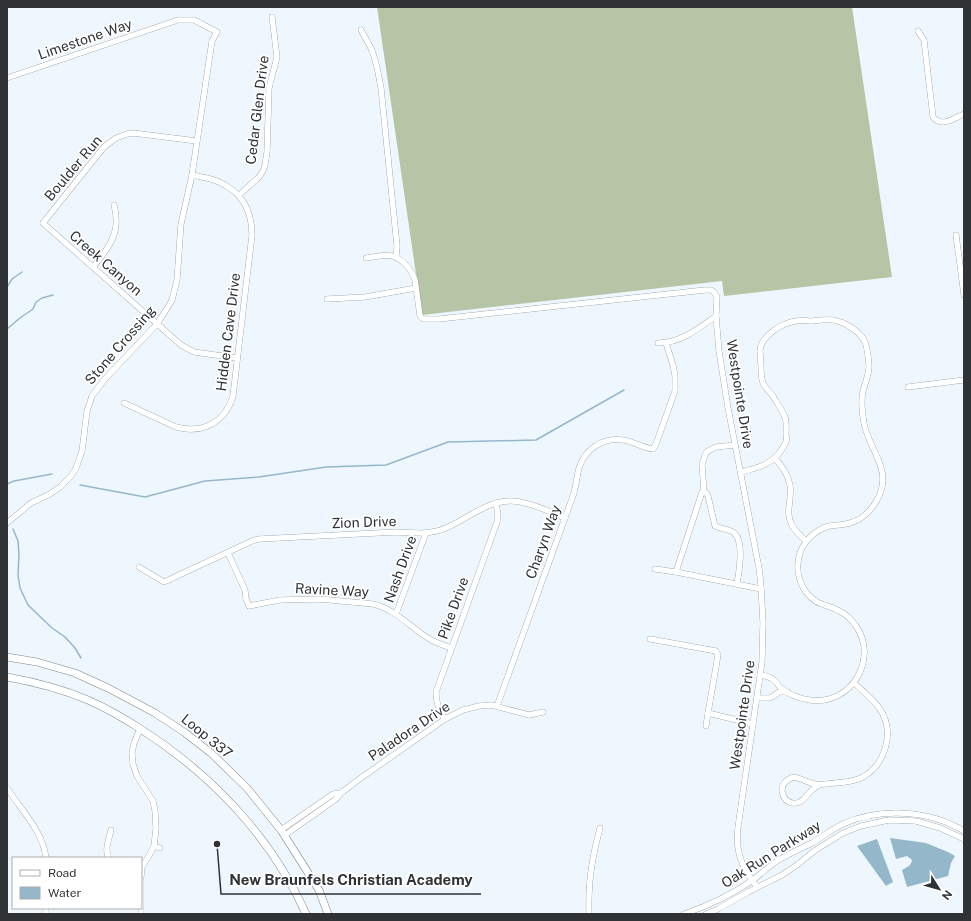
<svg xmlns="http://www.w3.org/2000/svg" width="971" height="921" viewBox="0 0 971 921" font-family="'Public Sans',sans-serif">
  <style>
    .forest { fill: #b5c5a6 }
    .water { fill: #95b7ca }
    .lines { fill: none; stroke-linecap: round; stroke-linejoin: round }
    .stream { stroke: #95b7ca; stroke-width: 1.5 }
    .minor-casing { stroke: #7f868c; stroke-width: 6 }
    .major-casing { stroke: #7f868c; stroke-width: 8 }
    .minor { stroke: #fff; stroke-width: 5.5 }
    .major { stroke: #fff; stroke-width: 7 }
    .labels { text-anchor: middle; stroke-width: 3.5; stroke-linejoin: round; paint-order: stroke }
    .street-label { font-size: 14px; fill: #303336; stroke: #fff }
    .leader { fill: none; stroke: #303336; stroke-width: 1.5 }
    .callout-dot { fill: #303336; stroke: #fff; stroke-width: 1.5 }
    .callout-label { font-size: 15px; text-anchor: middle; font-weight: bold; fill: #303336; stroke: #fff; stroke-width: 3.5; stroke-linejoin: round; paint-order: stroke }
  </style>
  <rect width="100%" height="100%" fill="#eff7fe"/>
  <polygon class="forest" points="377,7 852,7 892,277 724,296 722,281 422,315"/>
  <g class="water">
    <path d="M890,838l36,5 22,9 7,4 -4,7 -3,13 -41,11 -5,-17c5,-3 9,-4 10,-10l-5,-4 -11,3z"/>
    <polygon points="877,839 893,882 886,886 857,846"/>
  </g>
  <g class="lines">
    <g class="stream">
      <polyline points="7,287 12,279 22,272"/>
      <polyline points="7,329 20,318 33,309 36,302 42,298 53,295"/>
      <polyline points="7,484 14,481 52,474"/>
      <polyline points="80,485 145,497 205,481 259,477 326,467 386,465 448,442 536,440 624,390"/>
      <polyline points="13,529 18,541 19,555 18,575 20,588 28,605 52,628 65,637 75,648 81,658"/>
    </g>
    <g class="minor-casing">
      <g id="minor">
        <polyline points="361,30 372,50 377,67 381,88 397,246 396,257"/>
        <path d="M918,31l6,9 9,77c9,11 21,1 31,-3"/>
        <polyline points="7,78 178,20 194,20 217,32 212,41 192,175 181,224 177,280 172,300 168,307 157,324 104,380 92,396 87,411 82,451 76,468 71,476 60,487 50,494 31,503 7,523"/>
        <polyline points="197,141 133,133 127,134 116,138 104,147 43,223 181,345 194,352 237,358"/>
        <polyline points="239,195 259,177 263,171 265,165 267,152 269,88 277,57 272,17"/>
        <polyline points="956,235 964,295"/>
        <path d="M366,258c16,-2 26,-7 39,6 5,5 8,9 10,16l5,36 2,2 2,1h15l266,-29h6l3,2 3,5 -1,19 3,35 9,57 31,160 2,18 2,37 -1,39 -24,165c-3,26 4,40 19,60"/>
        <path d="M93,267c11,-13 25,-30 23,-49 0,-5 -1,-9 -2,-13"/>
        <polyline points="327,299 365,297 416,288"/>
        <path d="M658,343c22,0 40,-14 58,-27"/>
        <polyline points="908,387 964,380"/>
        <path d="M124,403l52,24c26,7 49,-4 57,-31l19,-161c0,-24 -10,-43 -33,-53 -8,-4 -18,-5 -27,-7"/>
        <path d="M775,458c7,9 13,16 15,27 1,8 0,15 -1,22 -2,16 6,24 17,34"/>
        <path d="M741,472c16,-4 32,-8 41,-23 1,-1 4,-7 4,-7 1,-3 0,-6 0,-9 0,-5 1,-11 -1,-16 -3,-7 -8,-14 -12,-21 -3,-4 -8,-8 -10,-13 -2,-5 -2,-11 -2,-16 0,-6 -1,-11 -1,-17 2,-15 22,-27 36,-29 5,-1 11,0 16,0 7,-1 14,-2 21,-1 12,2 27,11 32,22 2,4 4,20 4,25 0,7 -4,16 -6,24 -2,10 -1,22 1,32 5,28 30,47 13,77 -6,11 -16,20 -27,23 -7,2 -14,2 -21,3 -14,4 -27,16 -30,31 -3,12 0,25 7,35 10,14 22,12 35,20 6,3 11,8 15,14 23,33 -5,80 -46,74 -10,-1 -23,-6 -30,-13 -4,-4 0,-2 -5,-6 -3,-4 -9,-5 -15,-6"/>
        <polyline points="704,492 702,464 706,453 708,451 716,447 735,445"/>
        <path d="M228,553l17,37 1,9 3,7 31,-6 39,-1 54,5c22,5 37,23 55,34 7,5 16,7 23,10"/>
        <path d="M139,567l25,15 88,-41 7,-2 138,-7c17,1 35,3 51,-5 21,-9 37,-25 61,-26 16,-1 41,11 56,17"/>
        <polyline points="655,569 676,572"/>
        <path d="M737,584c2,-12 8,-44 -4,-52 -5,-3 -12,-3 -18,-6l-7,-30 -2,-3 -4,-1 -26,80 85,17"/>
        <polyline points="396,614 426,533"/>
        <polyline points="650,639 716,651 718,655 708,713"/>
        <polyline points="757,698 769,698 772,697 779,692 788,692"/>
        <path d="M497,706l77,-213c2,-8 3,-17 5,-25 6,-19 24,-31 44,-28 10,1 19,8 30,9l3,-5 19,-53v-15l-2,-11 -7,-22"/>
        <path d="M445,719c-6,-10 -9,-15 -9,-27l61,-170 1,-7 -2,-12"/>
        <polyline points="706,726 708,713 753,724"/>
        <polyline points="140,729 134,743 132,753 133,764 137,776 153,801 155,811 156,828 154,846 150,854 142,867 141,877"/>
        <path d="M795,777l3,1 13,5 8,2c-4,2 -7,5 -10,8 -3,3 -5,7 -9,9 -18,7 -27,-21 -5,-25z"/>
        <path d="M819,785c14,-3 29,-1 42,-7 25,-13 34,-46 19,-69 -7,-10 -17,-18 -26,-26"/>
        <path d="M7,788c14,22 36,43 39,70"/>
        <polyline points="281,830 333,794 341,793"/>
        <polyline points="285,835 336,799 341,793 358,780 445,719 463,710 479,706 491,705 529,715 543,712"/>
        <polyline points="154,846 160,848"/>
        <path d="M109,858c-5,-8 0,-19 2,-28"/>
        <polyline points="46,914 46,908"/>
        <polyline points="141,914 141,880"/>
        <path d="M589,914c-1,-32 3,-56 11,-86"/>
        <path d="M684,914c24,-8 47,-19 69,-34 8,-6 15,-13 24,-19 11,-7 23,-12 35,-18 10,-6 20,-14 31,-19 38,-17 86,-14 121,7"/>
        <polyline points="706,914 718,909 748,892 782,875 797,865 814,851 835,838 843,833 861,826 889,820 916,821 940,828 964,839"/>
      </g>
    </g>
    <g class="major-casing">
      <g id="major">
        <polyline points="7,657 37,662 75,673 108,688 155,713 184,732 211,753 247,788 281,830 319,890 328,914"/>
        <path d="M7,677c28,5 55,12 81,23 18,8 34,17 51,28 71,45 132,108 167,186"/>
      </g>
    </g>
    <use href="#minor" class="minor"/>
    <use href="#major" class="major"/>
  </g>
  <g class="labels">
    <g class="street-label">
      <text transform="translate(85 39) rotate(-19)" y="5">Limestone Way</text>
      <text transform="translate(257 110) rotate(-83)" y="5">Cedar Glen Drive</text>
      <text transform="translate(73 168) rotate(-50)" y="5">Boulder Run</text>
      <text transform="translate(106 263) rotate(41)" y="5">Creek Canyon</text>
      <text transform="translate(228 332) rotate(-83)" y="5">Hidden Cave Drive</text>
      <text transform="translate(120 345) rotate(-49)" y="5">Stone Crossing</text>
      <text transform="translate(740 394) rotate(81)" y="5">Westpointe Drive</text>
      <text transform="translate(364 522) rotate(-2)" y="5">Zion Drive</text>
      <text transform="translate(543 542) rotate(-70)" y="5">Charyn Way</text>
      <text transform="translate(400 569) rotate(-70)" y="5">Nash Drive</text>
      <text transform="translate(332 590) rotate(3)" y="5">Ravine Way</text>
      <text transform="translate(453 608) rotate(-70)" y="5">Pike Drive</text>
      <text transform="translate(742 715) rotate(-82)" y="5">Westpointe Drive</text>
      <text transform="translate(409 731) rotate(-34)" y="5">Paladora Drive</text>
      <text transform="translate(207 736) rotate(39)" y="5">Loop 337</text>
      <text transform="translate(771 854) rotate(-32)" y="5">Oak Run Parkway</text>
    </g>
  </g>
  <path class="leader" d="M217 844L221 894H481"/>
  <circle class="callout-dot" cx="217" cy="844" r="4"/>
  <g class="callout-label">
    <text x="351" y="885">New Braunfels Christian Academy</text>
  </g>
  <rect width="971" height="921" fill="none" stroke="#303336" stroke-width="16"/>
  <rect x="12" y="857" width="130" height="52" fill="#ffffff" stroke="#acadaf"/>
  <rect x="20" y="870" width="20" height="6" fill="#ffffff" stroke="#acadaf"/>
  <text x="48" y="877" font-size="12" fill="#303336">Road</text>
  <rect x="20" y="887" width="20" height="12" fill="#95b7ca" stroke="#acadaf"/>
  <text x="48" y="897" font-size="12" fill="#303336">Water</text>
  <g transform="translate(939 889) rotate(127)" stroke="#ffffff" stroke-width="3" paint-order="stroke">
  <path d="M0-3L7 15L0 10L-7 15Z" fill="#303336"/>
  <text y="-6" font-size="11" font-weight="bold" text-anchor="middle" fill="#303336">N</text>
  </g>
</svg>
